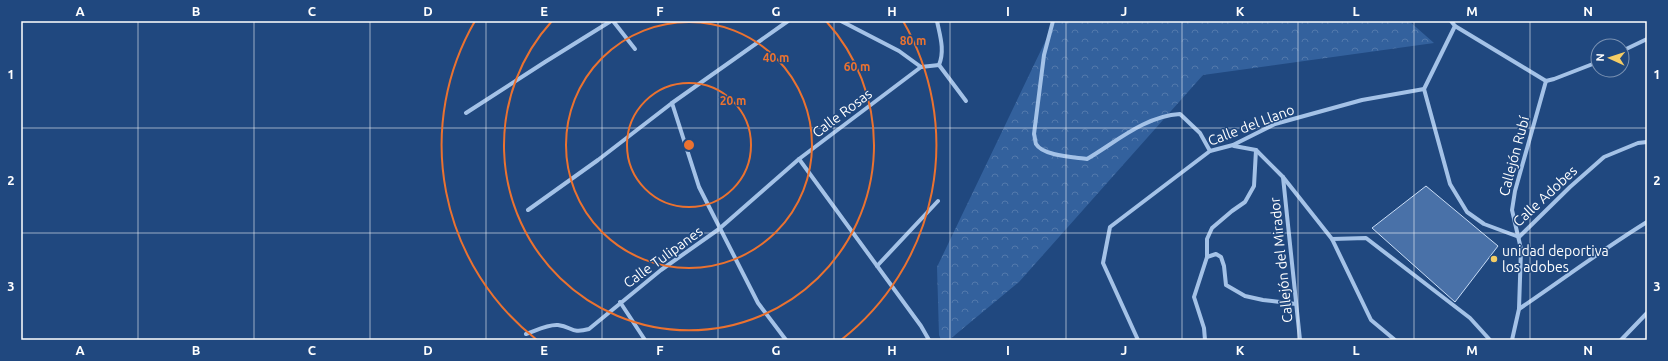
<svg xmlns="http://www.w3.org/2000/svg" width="1668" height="361" viewBox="0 0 1668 361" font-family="Ubuntu,sans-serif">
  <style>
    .forest { fill: url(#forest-crowns) }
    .building { fill: #4971a8; stroke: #c8dcf6 }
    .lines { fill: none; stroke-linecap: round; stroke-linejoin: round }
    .minor { stroke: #a4c2e7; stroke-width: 4 }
    .grid { fill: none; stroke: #fff; stroke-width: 1; stroke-opacity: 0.55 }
    .ring { fill: none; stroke: #eb7230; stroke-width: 2 }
    .poi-dot { fill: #f5cd65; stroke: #20487f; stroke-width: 1.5 }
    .labels { text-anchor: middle; stroke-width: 3; stroke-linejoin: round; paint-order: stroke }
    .street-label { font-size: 14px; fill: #fff; stroke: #20487f }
    .poi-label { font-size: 14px; fill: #fff; stroke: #20487f; text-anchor: start }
    .centre { fill: #eb7230; stroke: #20487f; stroke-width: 2 }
    .ring-label { font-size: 12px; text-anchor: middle; font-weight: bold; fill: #eb7230; stroke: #20487f; stroke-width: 3; stroke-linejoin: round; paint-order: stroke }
    .neatline { fill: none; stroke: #fff; stroke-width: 1.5 }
    .grid-label { font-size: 13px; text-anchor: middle; font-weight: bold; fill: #fff }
  </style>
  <defs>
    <pattern id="forest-crowns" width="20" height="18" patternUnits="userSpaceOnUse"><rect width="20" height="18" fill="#33619d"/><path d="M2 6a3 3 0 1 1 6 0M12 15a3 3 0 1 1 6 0" fill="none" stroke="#5279ac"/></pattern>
  </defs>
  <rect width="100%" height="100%" fill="#20487f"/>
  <polygon class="forest" points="1055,21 1409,21 1434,43 1203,75 1019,282 949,340 941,340 939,335 937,267"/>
  <polygon class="building" points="1426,186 1498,246 1455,302 1372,228"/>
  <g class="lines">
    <g class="minor">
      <polyline points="613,21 635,49"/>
      <polyline points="841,21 899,51 921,67"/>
      <path d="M937,21c3,15 8,29 2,44"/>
      <path d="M1053,21l-9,34 -10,79c1,3 1,7 2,10 7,12 38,13 51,15 29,-17 58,-43 93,-45l20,19 10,18"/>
      <polyline points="1451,21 1455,26 1546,81 1554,79 1598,62"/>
      <polyline points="1622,51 1647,39"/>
      <polyline points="939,65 966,101"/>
      <polyline points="1424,89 1450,184 1467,212 1484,224 1519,237"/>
      <polyline points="672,103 699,187 758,303 786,340"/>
      <polyline points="466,113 545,62 611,21"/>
      <polyline points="1234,146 1256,150 1283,177 1332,239 1371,320 1395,340"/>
      <polyline points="799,159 921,326 929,340"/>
      <polyline points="1283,177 1300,340"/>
      <polyline points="528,210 598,160 672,103 788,21"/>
      <polyline points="1519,237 1570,187 1604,157 1638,143 1647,142"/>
      <polyline points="1332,239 1366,238 1470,318 1490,340"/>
      <polyline points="1207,257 1207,239 1212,228 1232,211 1245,202 1254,186 1256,150"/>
      <polyline points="877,266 938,201"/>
      <polyline points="620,302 645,340"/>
      <polyline points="1519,309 1521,249 1512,210 1515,191 1546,81"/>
      <path d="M526,334c9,-3 22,-10 32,-9 15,2 13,9 31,4l72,-59 58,-41 80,-70 122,-92 18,-2"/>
      <polyline points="1138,340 1103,263 1110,227 1210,151 1233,145 1275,124 1362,100 1424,89 1455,26"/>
      <polyline points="1205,340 1204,328 1194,297 1207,257 1216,254 1221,257 1224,266 1226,285 1245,296 1263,300 1296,304"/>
      <path d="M1512,340l7,-31c43,-29 84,-60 128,-87"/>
      <polyline points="1621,340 1647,313"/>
    </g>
  </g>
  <path class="grid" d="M138,21v319M254,21v319M370,21v319M486,21v319M602,21v319M718,21v319M834,21v319M950,21v319M1066,21v319M1182,21v319M1298,21v319M1414,21v319M1530,21v319M21,128h1626M21,233h1626"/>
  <g class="ring">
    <circle cx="689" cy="145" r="62"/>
    <circle cx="689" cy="145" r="123"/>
    <path d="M826 21A185 185 0 1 1 552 21"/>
    <path d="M537 340A247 247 0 0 1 475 21M903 21A247 247 0 0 1 841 340"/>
  </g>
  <circle class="poi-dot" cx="1494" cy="259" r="4"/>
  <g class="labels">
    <g class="street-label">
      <text transform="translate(842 113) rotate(-37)" y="5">Calle Rosas</text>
      <text transform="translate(1251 125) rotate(-21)" y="5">Calle del Llano</text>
      <text transform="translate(1514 156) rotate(-75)" y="5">Callejón Rubí</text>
      <text transform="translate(1545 196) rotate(-43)" y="5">Calle Adobes</text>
      <text transform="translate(663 257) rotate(-36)" y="5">Calle Tulipanes</text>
      <text transform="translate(1281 260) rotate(-96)" y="5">Callejón del Mirador</text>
    </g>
    <g class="poi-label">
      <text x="1502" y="256">unidad deportiva<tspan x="1502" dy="16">los adobes</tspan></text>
    </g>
  </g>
  <circle cx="689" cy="145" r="6" class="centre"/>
  <g class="ring-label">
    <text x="913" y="45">80 m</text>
    <text x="776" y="62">40 m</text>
    <text x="857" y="71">60 m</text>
    <text x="733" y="105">20 m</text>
  </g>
  <rect width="1668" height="361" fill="none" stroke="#20487f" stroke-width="44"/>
  <g transform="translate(1610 58) rotate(273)"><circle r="19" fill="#20487f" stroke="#7991b2"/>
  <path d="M0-3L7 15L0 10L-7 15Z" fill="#f5cd65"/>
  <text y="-6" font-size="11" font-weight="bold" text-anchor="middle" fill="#ffffff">N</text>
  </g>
  <rect x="22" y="22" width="1624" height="317" class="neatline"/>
  <g class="grid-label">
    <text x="80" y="16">A</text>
    <text x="196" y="16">B</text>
    <text x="312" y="16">C</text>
    <text x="428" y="16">D</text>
    <text x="544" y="16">E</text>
    <text x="660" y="16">F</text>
    <text x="776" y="16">G</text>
    <text x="892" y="16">H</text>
    <text x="1008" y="16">I</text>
    <text x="1124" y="16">J</text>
    <text x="1240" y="16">K</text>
    <text x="1356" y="16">L</text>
    <text x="1472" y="16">M</text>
    <text x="1588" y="16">N</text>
    <text x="11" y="79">1</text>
    <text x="1657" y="79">1</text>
    <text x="11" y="185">2</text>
    <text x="1657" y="185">2</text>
    <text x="11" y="291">3</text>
    <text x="1657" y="291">3</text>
    <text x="80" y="355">A</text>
    <text x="196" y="355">B</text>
    <text x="312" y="355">C</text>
    <text x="428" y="355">D</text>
    <text x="544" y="355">E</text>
    <text x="660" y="355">F</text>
    <text x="776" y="355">G</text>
    <text x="892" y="355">H</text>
    <text x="1008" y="355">I</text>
    <text x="1124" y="355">J</text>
    <text x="1240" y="355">K</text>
    <text x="1356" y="355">L</text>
    <text x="1472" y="355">M</text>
    <text x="1588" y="355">N</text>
  </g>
</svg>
